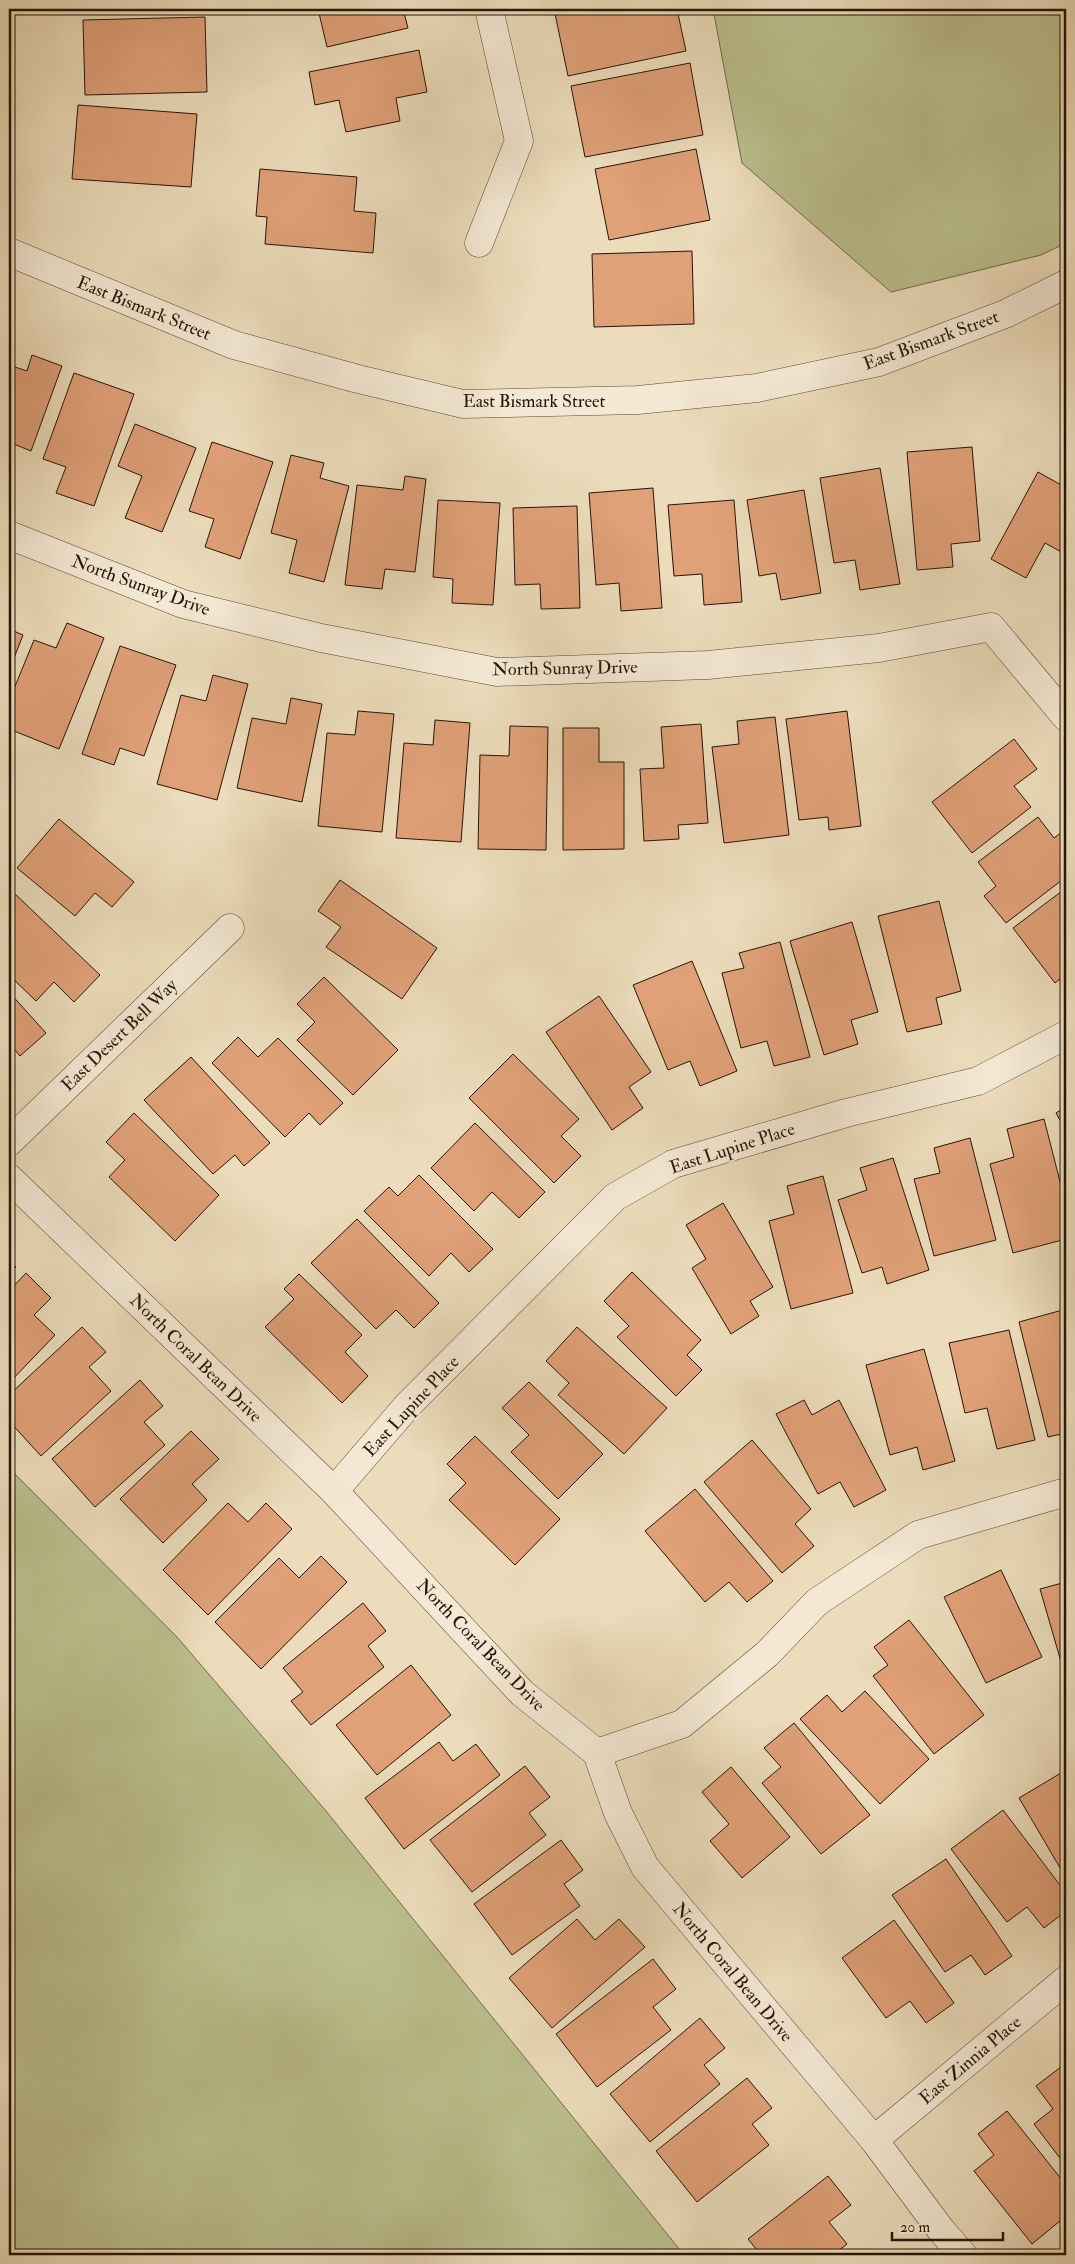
<svg xmlns="http://www.w3.org/2000/svg" width="1075" height="2264" viewBox="0 0 1075 2264" font-family="'IM FELL Double Pica',serif">
  <style>
    .green { fill: #bbbf8d; stroke: #706a4a }
    .building { fill: #e0a078; stroke: #261506 }
    .lines { fill: none; stroke-linecap: round; stroke-linejoin: round }
    .minor-casing { stroke: #584733; stroke-width: 29 }
    .minor { stroke: #f3e8d3; stroke-width: 28 }
    .labels { text-anchor: middle; stroke-width: 4; stroke-linejoin: round; paint-order: stroke }
    .street-label { font-size: 18px; fill: #261506; stroke: #f3e8d3 }
  </style>
  <rect width="100%" height="100%" fill="#ecdcbb"/>
  <filter id="stains"><feTurbulence type="fractalNoise" baseFrequency=".004" numOctaves="4"/><feColorMatrix values="0 0 0 0 .2 0 0 0 0 .09 0 0 0 0 .02 0 0 0 .5 -.17"/></filter>
  <radialGradient id="worn" r=".72"><stop offset=".6" stop-color="#630" stop-opacity="0"/><stop offset="1" stop-color="#630" stop-opacity=".3"/></radialGradient>
  <g class="green">
    <polygon points="713,9 1066,9 1066,243 1041,255 891,292 742,163"/>
    <polygon points="9,1468 177,1637 326,1811 684,2255 9,2255"/>
  </g>
  <g class="building">
    <polygon points="318,9 403,9 408,28 327,47"/>
    <polygon points="554,9 677,9 686,51 568,76"/>
    <polygon points="205,17 207,92 85,95 83,20"/>
    <polygon points="419,50 427,92 396,98 400,121 346,132 339,100 315,105 309,72"/>
    <polygon points="690,63 703,135 585,157 571,86"/>
    <polygon points="78,105 197,114 191,187 72,179"/>
    <polygon points="696,149 710,220 609,240 595,169"/>
    <polygon points="260,169 357,177 354,211 376,213 373,253 265,244 267,217 256,216"/>
    <polygon points="692,251 694,324 594,327 592,254"/>
    <polygon points="32,355 62,366 31,451 9,442 9,365 27,371"/>
    <polygon points="74,373 134,394 94,506 56,493 66,467 43,459"/>
    <polygon points="135,424 196,448 162,532 125,518 142,476 118,466"/>
    <polygon points="212,442 273,462 240,559 205,547 214,519 189,511"/>
    <polygon points="972,447 980,541 951,544 953,567 917,570 907,452"/>
    <polygon points="291,455 324,463 320,478 349,486 324,582 289,573 297,540 271,533"/>
    <polygon points="880,468 900,584 860,590 855,560 834,563 820,478"/>
    <polygon points="1038,472 1063,486 1066,481 1066,552 1065,554 1045,543 1026,578 991,559"/>
    <polygon points="405,476 426,479 415,572 385,569 382,589 345,585 357,485 403,490"/>
    <polygon points="653,488 662,608 621,611 619,583 596,585 589,493"/>
    <polygon points="804,490 821,593 781,600 776,573 759,576 747,500"/>
    <polygon points="438,500 500,503 493,605 452,603 453,579 433,577"/>
    <polygon points="734,500 742,602 704,605 702,574 674,576 668,505"/>
    <polygon points="577,506 580,608 541,609 540,584 515,585 513,508"/>
    <polygon points="67,623 104,638 59,749 9,729 9,701 34,640 56,648"/>
    <polygon points="9,629 23,635 9,671"/>
    <polygon points="120,646 176,665 144,756 120,748 114,765 82,754"/>
    <polygon points="213,675 248,684 217,800 157,784 181,695 206,701"/>
    <polygon points="291,698 322,704 302,802 237,788 252,718 286,724"/>
    <polygon points="358,711 394,714 382,832 318,826 327,733 355,735"/>
    <polygon points="847,711 861,826 829,830 828,817 799,820 786,719"/>
    <polygon points="775,717 789,835 724,843 712,747 739,744 737,721"/>
    <polygon points="435,720 470,723 461,842 396,838 404,743 433,745"/>
    <polygon points="701,724 708,823 678,825 679,839 644,841 640,769 664,768 661,727"/>
    <polygon points="510,726 548,727 546,850 478,849 480,755 509,756"/>
    <polygon points="563,728 599,728 599,762 624,762 624,849 563,850"/>
    <polygon points="1014,739 1037,769 1014,786 1031,807 972,853 932,802"/>
    <polygon points="1038,817 1054,838 1066,829 1066,877 1006,923 984,896 996,886 978,862"/>
    <polygon points="59,819 134,882 112,907 95,893 75,916 17,868"/>
    <polygon points="340,880 437,948 402,999 326,947 341,927 318,911"/>
    <polygon points="1066,888 1066,974 1055,983 1013,928"/>
    <polygon points="13,892 100,975 74,1002 54,982 36,1001 9,975 9,897"/>
    <polygon points="939,901 961,991 936,998 942,1024 907,1032 878,916"/>
    <polygon points="852,922 878,1012 851,1020 858,1044 824,1055 790,941"/>
    <polygon points="780,942 810,1057 774,1066 767,1041 741,1048 722,973 744,968 739,953"/>
    <polygon points="692,961 737,1071 700,1086 690,1061 668,1070 633,985"/>
    <polygon points="324,977 398,1050 353,1095 297,1040 315,1022 297,1004"/>
    <polygon points="9,992 46,1033 20,1056 9,1043"/>
    <polygon points="599,996 651,1072 629,1087 643,1108 612,1130 546,1032"/>
    <polygon points="238,1037 258,1057 278,1038 343,1103 320,1125 309,1113 285,1137 212,1063"/>
    <polygon points="513,1054 579,1119 561,1136 581,1156 554,1183 469,1098"/>
    <polygon points="191,1057 270,1143 244,1166 235,1155 213,1174 144,1100"/>
    <polygon points="1066,1107 1066,1131 1056,1113"/>
    <polygon points="134,1113 219,1195 175,1241 109,1177 125,1160 106,1142"/>
    <polygon points="1044,1119 1066,1205 1066,1239 1013,1253 990,1164 1014,1157 1007,1129"/>
    <polygon points="475,1123 545,1192 519,1218 492,1192 474,1211 431,1168"/>
    <polygon points="970,1138 996,1240 934,1256 914,1179 940,1173 934,1148"/>
    <polygon points="893,1158 929,1270 887,1284 882,1267 862,1273 838,1200 867,1190 860,1168"/>
    <polygon points="419,1175 493,1249 469,1272 451,1253 429,1276 364,1211 389,1187 398,1196"/>
    <polygon points="823,1176 853,1293 791,1309 769,1221 794,1214 787,1186"/>
    <polygon points="723,1203 773,1287 750,1301 759,1316 731,1334 692,1268 706,1259 686,1225"/>
    <polygon points="357,1219 439,1303 414,1328 396,1310 376,1329 311,1263"/>
    <polygon points="9,1260 16,1267 9,1274"/>
    <polygon points="632,1272 701,1340 687,1355 702,1370 676,1396 617,1337 629,1326 604,1301"/>
    <polygon points="26,1273 51,1298 34,1315 55,1335 9,1383 9,1291"/>
    <polygon points="299,1274 362,1335 345,1352 368,1376 342,1403 265,1327 294,1299 284,1289"/>
    <polygon points="1066,1309 1066,1433 1048,1437 1019,1322"/>
    <polygon points="82,1327 106,1352 89,1367 111,1391 41,1456 9,1421 9,1395"/>
    <polygon points="577,1327 667,1408 624,1454 558,1395 569,1383 546,1361"/>
    <polygon points="1009,1330 1035,1440 997,1449 987,1408 965,1413 949,1343"/>
    <polygon points="924,1349 955,1461 923,1470 917,1447 890,1455 866,1365"/>
    <polygon points="140,1380 163,1406 144,1422 165,1445 95,1507 52,1459"/>
    <polygon points="529,1382 603,1454 558,1499 511,1452 529,1435 502,1408"/>
    <polygon points="804,1400 812,1415 839,1400 886,1490 854,1507 840,1482 818,1494 776,1414"/>
    <polygon points="191,1431 219,1459 192,1484 207,1500 163,1543 120,1499"/>
    <polygon points="475,1436 560,1519 515,1565 449,1500 466,1483 447,1464"/>
    <polygon points="752,1440 811,1509 795,1524 814,1546 782,1573 704,1482"/>
    <polygon points="695,1489 773,1581 747,1602 729,1582 705,1602 645,1531"/>
    <polygon points="228,1503 248,1522 266,1503 292,1529 208,1615 163,1570"/>
    <polygon points="1066,1555 1066,1575 1061,1556"/>
    <polygon points="321,1556 347,1582 261,1669 215,1622 279,1558 299,1578"/>
    <polygon points="1001,1570 1042,1657 986,1683 944,1597"/>
    <polygon points="1066,1582 1066,1679 1040,1589"/>
    <polygon points="363,1603 386,1631 368,1646 384,1667 311,1725 291,1701 303,1692 283,1668"/>
    <polygon points="909,1620 984,1715 934,1754 873,1676 888,1665 874,1647"/>
    <polygon points="411,1665 451,1715 377,1775 336,1725"/>
    <polygon points="865,1691 929,1759 880,1804 800,1719 827,1695 842,1712"/>
    <polygon points="794,1723 870,1815 821,1854 762,1783 781,1767 764,1748"/>
    <polygon points="439,1742 453,1761 476,1744 500,1775 404,1849 365,1798"/>
    <polygon points="525,1766 550,1797 529,1813 546,1835 472,1892 430,1840"/>
    <polygon points="731,1767 790,1837 742,1878 710,1841 729,1824 702,1792"/>
    <polygon points="1066,1770 1066,1878 1019,1798"/>
    <polygon points="1003,1810 1066,1893 1066,1911 1044,1928 1027,1907 1007,1922 951,1849"/>
    <polygon points="561,1840 583,1870 564,1884 580,1906 512,1955 474,1904"/>
    <polygon points="946,1859 1012,1956 985,1975 971,1955 945,1972 892,1895"/>
    <polygon points="577,1919 595,1940 619,1919 645,1947 552,2028 509,1978"/>
    <polygon points="894,1920 954,2003 926,2023 910,2001 886,2018 842,1958"/>
    <polygon points="653,1959 676,1989 653,2007 671,2030 597,2087 556,2034"/>
    <polygon points="700,2018 725,2048 704,2065 720,2084 650,2142 610,2094"/>
    <polygon points="1066,2063 1066,2166 1034,2124 1053,2109 1036,2086"/>
    <polygon points="747,2078 772,2108 752,2124 769,2145 697,2202 656,2151"/>
    <polygon points="1007,2111 1066,2185 1066,2216 1032,2244 974,2171 994,2155 978,2134"/>
    <polygon points="828,2176 851,2205 829,2222 847,2244 833,2255 761,2255 748,2239"/>
  </g>
  <g class="lines">
    <g class="minor-casing">
      <g id="minor">
        <polyline points="479,243 519,141 489,9"/>
        <polyline points="9,252 234,345 358,379 463,404 638,400 757,388 879,362 1005,314 1066,284"/>
        <polyline points="9,535 183,604 321,638 497,672 708,665 879,648 991,627 1066,717"/>
        <polyline points="9,1142 230,928"/>
        <polyline points="9,1178 334,1491 522,1693 597,1753 618,1813 645,1867 874,2140 941,2230 963,2255"/>
        <polyline points="334,1491 408,1405 615,1197 673,1164 846,1113 978,1081 1066,1035"/>
        <polyline points="597,1753 682,1724 767,1654 817,1602 918,1535 1066,1492"/>
        <polyline points="874,2140 1066,1980"/>
      </g>
    </g>
    <use href="#minor" class="minor"/>
  </g>
  <g class="labels">
    <g class="street-label">
      <text transform="translate(144 308) rotate(22)" y="6">East Bismark Street</text>
      <text transform="translate(931 340) rotate(-20)" y="6">East Bismark Street</text>
      <text x="534" y="407">East Bismark Street</text>
      <text transform="translate(141 585) rotate(20)" y="6">North Sunray Drive</text>
      <text transform="translate(565 668) rotate(-1)" y="6">North Sunray Drive</text>
      <text transform="translate(119 1035) rotate(-44)" y="6">East Desert Bell Way</text>
      <text transform="translate(732 1148) rotate(-18)" y="6">East Lupine Place</text>
      <text transform="translate(196 1358) rotate(44)" y="6">North Coral Bean Drive</text>
      <text transform="translate(411 1406) rotate(-47)" y="6">East Lupine Place</text>
      <text transform="translate(481 1645) rotate(46)" y="6">North Coral Bean Drive</text>
      <text transform="translate(733 1972) rotate(50)" y="6">North Coral Bean Drive</text>
      <text transform="translate(970 2060) rotate(-40)" y="6">East Zinnia Place</text>
    </g>
  </g>
  <rect width="1075" height="2264" fill="none" stroke="#ecdcbb" stroke-width="30"/>
  <rect x="10" y="10" width="1055" height="2244" fill="none" stroke="#261506" stroke-width="2.5"/>
  <rect x="15" y="15" width="1045" height="2234" fill="none" stroke="#261506"/>
  <path d="M892 2232v8h111v-8" fill="none" stroke="#261506" stroke-width="2.5"/>
  <text x="900" y="2232" font-size="15" fill="#261506" stroke="#f3e8d3" stroke-width="4" paint-order="stroke">20 m</text>
  <rect width="100%" height="100%" filter="url(#stains)"/>
  <rect width="100%" height="100%" fill="url(#worn)"/>
</svg>
